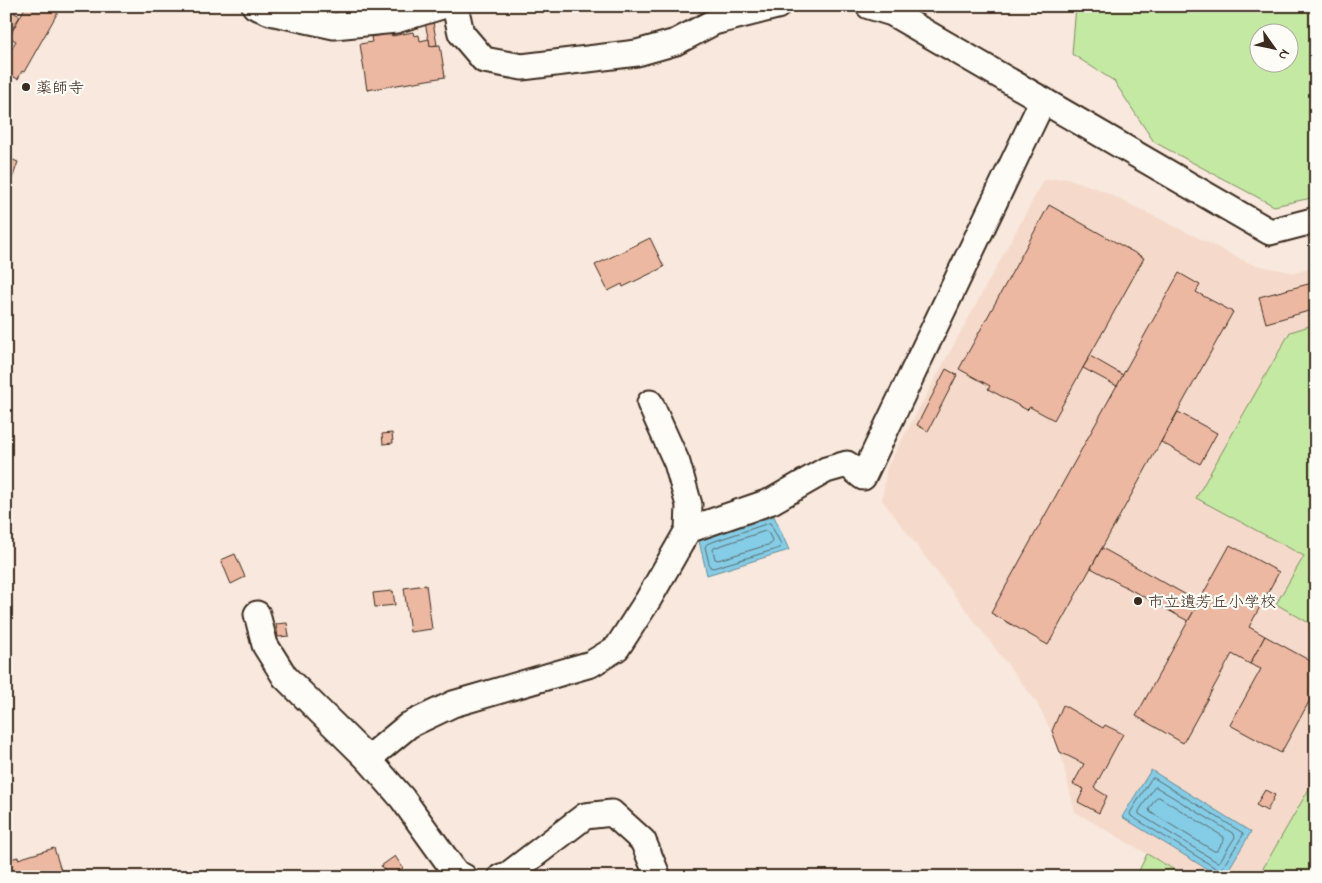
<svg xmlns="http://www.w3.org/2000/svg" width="1322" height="883" viewBox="0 0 1322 883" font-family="'Indie Flower','Klee One',sans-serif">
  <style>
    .built { fill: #f5dacb }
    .green { fill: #c3e9a3; stroke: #7f8a60; fill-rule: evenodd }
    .water { fill: #85cce6; stroke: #678b96 }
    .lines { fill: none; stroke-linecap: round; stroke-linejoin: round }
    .shore { stroke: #596b6e; stroke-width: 1 }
    .building { fill: #edb8a1; stroke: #3b2a1e }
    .street-casing { stroke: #3b2a1e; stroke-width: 29 }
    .street { stroke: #fdfcf7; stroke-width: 25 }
    .poi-dot { fill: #3b2a1e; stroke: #fdfcf7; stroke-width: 2 }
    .labels { text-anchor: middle; stroke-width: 4.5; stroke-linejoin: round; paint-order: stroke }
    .poi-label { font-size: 16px; fill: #3b2a1e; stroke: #fdfcf7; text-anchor: start }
  </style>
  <rect width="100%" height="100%" fill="#f8e8dd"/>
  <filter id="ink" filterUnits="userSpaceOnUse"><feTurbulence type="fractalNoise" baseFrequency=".02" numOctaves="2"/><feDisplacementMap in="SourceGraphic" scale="10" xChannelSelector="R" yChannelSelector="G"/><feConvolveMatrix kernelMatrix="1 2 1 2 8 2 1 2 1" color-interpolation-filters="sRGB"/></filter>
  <g filter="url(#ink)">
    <polygon class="built" points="1067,178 1101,190 1251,264 1295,273 1316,267 1316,777 1258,877 1187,877 1075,812 1059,747 1037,703 882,500 887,467 1044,180"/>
    <g class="green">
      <path d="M1076,6h240v191l-42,9 -120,-64 -40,-61 -42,-27zM1260,32h30v30h-30z"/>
      <polygon points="1316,324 1316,627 1276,604 1304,556 1196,498 1290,332"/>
      <polygon points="1316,777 1316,877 1258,877"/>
      <polygon points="1147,854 1187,877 1136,877"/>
    </g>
    <g class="water">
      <polygon points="774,516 789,550 707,575 699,541"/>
      <polygon points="1151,770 1251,832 1224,877 1220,877 1122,817"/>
    </g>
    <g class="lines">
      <g class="shore">
        <polygon points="770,523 781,544 780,548 713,568 710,567 705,547 707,544"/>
        <polygon points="766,531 768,532 772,540 771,544 718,560 715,559 713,550 714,548"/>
        <polygon points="1154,778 1243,833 1243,835 1221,870 1219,870 1131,816 1130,813 1151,779"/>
        <polygon points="1156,787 1234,834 1235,837 1220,861 1217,862 1139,814 1139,811 1154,788"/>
        <polygon points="1159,797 1224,837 1224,840 1217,851 1214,851 1150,812 1149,809 1156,798"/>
      </g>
    </g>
    <g class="building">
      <polygon points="26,6 47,6 58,12 24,72 22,71 18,79 6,73 6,59 16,41 9,37"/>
      <polygon points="362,6 384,6 384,15 363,16"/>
      <polygon points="6,8 20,16 6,39"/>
      <polygon points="433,22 437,45 430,46 425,23"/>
      <polygon points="413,32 414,36 419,35 420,41 429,39 430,46 440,45 445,77 367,90 360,44 372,42 371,37 391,33 392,36"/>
      <polygon points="6,157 18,162 11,182 6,180"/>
      <polygon points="1049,205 1144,258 1054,420 1030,407 1027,410 988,389 990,386 959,369"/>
      <polygon points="650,238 664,267 623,287 622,284 608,291 595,265"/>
      <polygon points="1179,273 1200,285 1196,292 1233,312 1048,645 991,613"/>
      <polygon points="1316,282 1316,309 1266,323 1259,297"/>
      <polygon points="1090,356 1123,375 1117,386 1083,368"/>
      <polygon points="946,369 957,375 928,431 917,425"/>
      <polygon points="1178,412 1217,433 1200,464 1161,442"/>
      <polygon points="392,433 393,443 383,444 382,434"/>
      <polygon points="1230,545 1279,572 1249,627 1265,636 1250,664 1232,654 1183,743 1136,716"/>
      <polygon points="1102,548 1199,602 1188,621 1091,568"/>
      <polygon points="235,554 245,577 231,584 221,560"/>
      <polygon points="426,585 432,629 410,632 404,588"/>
      <polygon points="393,591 395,605 375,607 373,593"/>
      <polygon points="287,623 289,636 278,637 276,624"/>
      <polygon points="1265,636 1316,664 1316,689 1281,753 1230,725 1261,669 1250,664"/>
      <polygon points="1063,705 1103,728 1105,725 1123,734 1094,788 1107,796 1099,813 1078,802 1084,789 1073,784 1084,764 1060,752 1052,731"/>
      <polygon points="1265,790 1275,795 1267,811 1256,805"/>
      <polygon points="54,848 63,877 6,877 6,852 8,851 10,859 18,857 18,859"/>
      <polygon points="395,856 403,868 389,877 381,866"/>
    </g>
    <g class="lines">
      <g class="street-casing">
        <g id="street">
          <polyline points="255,6 270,12 334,26 396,20 442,6"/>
          <polyline points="455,6 461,33 484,60 522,67 637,53 676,42 714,22 777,6"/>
          <polyline points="869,6 892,13 1270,232 1316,220"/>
          <polyline points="688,530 772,501 826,470 847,464 863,477 1043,100"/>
          <polyline points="257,614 265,645 285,677 368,759 402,798 456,873 464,877"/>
          <polyline points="368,759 409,725 453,704 591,664 617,648 648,600 688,530 689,505 677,463 650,403"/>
          <polyline points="501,877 508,875 585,816 612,813 643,841 658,877"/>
        </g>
      </g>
      <use href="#street" class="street"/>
    </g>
  </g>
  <g class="poi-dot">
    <circle cx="26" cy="87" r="5"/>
    <circle cx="1138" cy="601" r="5"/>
  </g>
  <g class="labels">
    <g class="poi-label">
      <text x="36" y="93">薬師寺</text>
      <text x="1148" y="607">市立遺芳丘小学校</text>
    </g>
  </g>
  <rect width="1322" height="883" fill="none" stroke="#fdfcf7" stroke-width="25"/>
  <rect x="12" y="12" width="1297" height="858" fill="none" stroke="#3b2a1e" stroke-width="2" filter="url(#ink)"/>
  <g transform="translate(1274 48) rotate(123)"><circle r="24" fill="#fdfcf7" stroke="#afa8a0"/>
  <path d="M0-4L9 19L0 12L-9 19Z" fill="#3b2a1e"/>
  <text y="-8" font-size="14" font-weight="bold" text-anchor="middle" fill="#3b2a1e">N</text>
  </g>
</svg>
